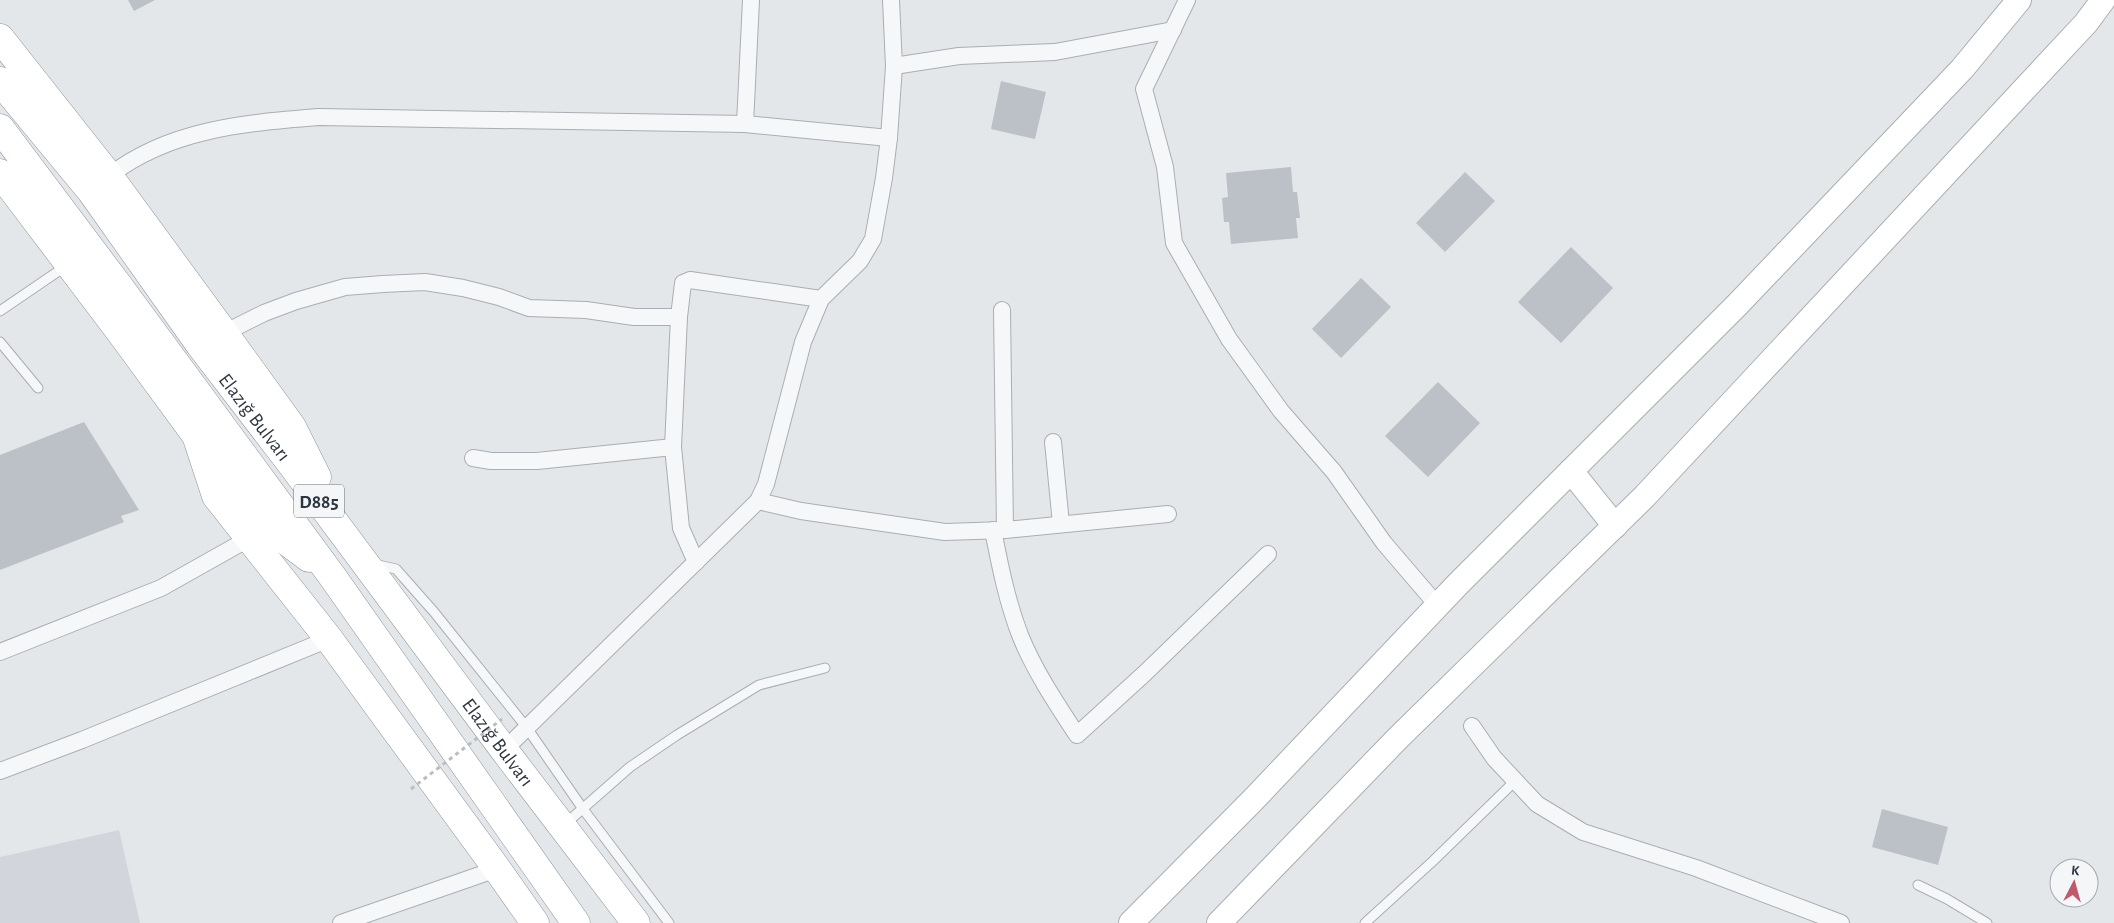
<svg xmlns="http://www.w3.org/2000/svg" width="2114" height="923" viewBox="0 0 2114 923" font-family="'Alegreya Sans',sans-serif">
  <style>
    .built { fill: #d2d6dc }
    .building { fill: #bcc0c7 }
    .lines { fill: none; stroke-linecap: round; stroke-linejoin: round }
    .lane-casing { stroke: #a9aeb4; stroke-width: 11 }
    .street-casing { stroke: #a9aeb4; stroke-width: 18 }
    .secondary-casing { stroke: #a9aeb4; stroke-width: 26 }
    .highway-casing { stroke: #8d959f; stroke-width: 29 }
    .lane { stroke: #f6f7f9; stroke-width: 9 }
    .street { stroke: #f6f7f9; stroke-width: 16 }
    .secondary { stroke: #fff; stroke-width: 24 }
    .highway { stroke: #fff; stroke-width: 28 }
    .path-bridge { stroke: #babdc2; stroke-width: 3; stroke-dasharray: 4 4; stroke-linecap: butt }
    .labels { text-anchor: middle; stroke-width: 4; stroke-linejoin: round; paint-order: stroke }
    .shield { fill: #f4f6f8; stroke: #697078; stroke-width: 1 }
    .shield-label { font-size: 19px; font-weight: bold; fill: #2d3641 }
    .street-label { font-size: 20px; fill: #2d3641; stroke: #f4f6f8 }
  </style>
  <rect width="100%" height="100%" fill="#e4e7ea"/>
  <polygon class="built" points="119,830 140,923 0,923 0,857"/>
  <g class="building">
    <polygon points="128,0 155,0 134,11"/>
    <polygon points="1001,81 1046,92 1035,139 991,129"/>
    <polygon points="1291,167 1293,192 1297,192 1300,218 1296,218 1298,238 1231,244 1229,222 1224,222 1222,198 1228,197 1226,173"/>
    <polygon points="1465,172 1495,201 1445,252 1416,223"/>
    <polygon points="1571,247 1613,288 1561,343 1518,302"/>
    <polygon points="1361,278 1391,307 1341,358 1312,329"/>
    <polygon points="1438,382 1480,423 1428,477 1385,436"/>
    <polygon points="84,422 139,510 121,516 124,522 0,570 0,455"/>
    <polygon points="1882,809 1948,827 1938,865 1872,847"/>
  </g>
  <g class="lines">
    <g class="lane-casing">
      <g id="lane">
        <polyline points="0,311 66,266"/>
        <polyline points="0,342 38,388"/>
        <polyline points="374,564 396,569 434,612 527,728 583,809 669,923"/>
        <polyline points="564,825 630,767 677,735 759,685 825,668"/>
        <polyline points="1918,885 1947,899 1987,923"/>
        <polyline points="1365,923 1433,861 1514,782"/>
      </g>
    </g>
    <g class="street-casing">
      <g id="street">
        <polyline points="1187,0 1144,89 1165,167 1174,243 1229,339 1281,411 1334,472 1384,543 1438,606"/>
        <polyline points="894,66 959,56 1055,52 1173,30"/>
        <polyline points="745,124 751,0"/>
        <path d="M109,176c60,-47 136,-53 210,-59l426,7 144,14"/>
        <polyline points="1002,310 1005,530"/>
        <polyline points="224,333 264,313 296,301 345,287 383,284 425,282 463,288 499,297 529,308 586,310 634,317 679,317"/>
        <polyline points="1053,442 1061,524"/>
        <polyline points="473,458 491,461 537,461 673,447"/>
        <polyline points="758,501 801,511 945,532 1005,530 1168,514"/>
        <path d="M993,530c7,36 14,71 27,105 14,35 36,68 57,100l67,-61 124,-120"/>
        <polyline points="696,562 681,528 673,447 679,317 683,283 690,280 821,299"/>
        <polyline points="0,652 161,588 250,538"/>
        <polyline points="1472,726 1494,758 1537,804 1583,832 1696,868 1841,923"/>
        <polyline points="504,750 758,501 766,484 803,342 821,299 860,261 873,239 884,178 889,138 894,66 891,0"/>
        <polyline points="0,771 82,740 329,639"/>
        <polyline points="341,923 497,869"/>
      </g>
    </g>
    <g class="secondary-casing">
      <g id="secondary">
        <polyline points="1571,471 1615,526"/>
        <polyline points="1131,923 1254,799 1458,584 1738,304 1962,69 2019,0"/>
        <polyline points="1219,923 1398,738 1645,496 2086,23 2103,0"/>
      </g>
    </g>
    <g class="highway-casing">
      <g id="highway">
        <polyline points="0,38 109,176 224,333 292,427 317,477"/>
        <path id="s1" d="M0,81l91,110 109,154 92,120 212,285 132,173"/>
        <polyline points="0,128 118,285 332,576 576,923"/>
        <polyline points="0,173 121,333 258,520 309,558"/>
        <polyline points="196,435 216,496 329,639 497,869 535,923"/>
      </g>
    </g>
    <use href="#lane" class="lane"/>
    <use href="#street" class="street"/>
    <use href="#secondary" class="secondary"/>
    <use href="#highway" class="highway"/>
    <polyline class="path-bridge" points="411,789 502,719"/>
  </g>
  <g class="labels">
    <rect class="shield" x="294" y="484.5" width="50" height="33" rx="4"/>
    <g class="shield-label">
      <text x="319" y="508">D885</text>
    </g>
    <g class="street-label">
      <text dy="7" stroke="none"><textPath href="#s1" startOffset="422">Elazığ Bulvarı</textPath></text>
      <text dy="7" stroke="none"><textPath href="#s1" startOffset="828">Elazığ Bulvarı</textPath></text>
    </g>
  </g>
  <g transform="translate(2074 883) rotate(6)"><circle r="24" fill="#f4f6f8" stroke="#a4a9af"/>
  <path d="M0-4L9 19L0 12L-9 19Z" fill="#c0586e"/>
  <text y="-8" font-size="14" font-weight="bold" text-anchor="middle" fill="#2d3641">K</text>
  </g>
</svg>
